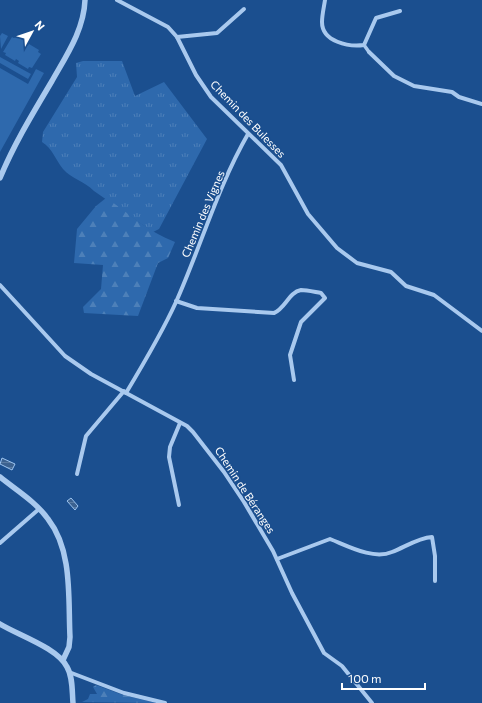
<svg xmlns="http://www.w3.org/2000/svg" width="482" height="703" viewBox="0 0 482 703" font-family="Commissioner,sans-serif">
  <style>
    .grass { fill: url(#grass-tufts) }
    .forest { fill: url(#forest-firs) }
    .pitch { fill: #2e69ad }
    .water { fill: url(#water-rules); stroke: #9cc4f0 }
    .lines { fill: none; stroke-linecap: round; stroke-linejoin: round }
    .pedestrian { stroke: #a9c9ee; stroke-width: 3.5 }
    .minor { stroke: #a9c9ee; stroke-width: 4 }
    .tertiary { stroke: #a9c9ee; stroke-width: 5.5 }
    .labels { text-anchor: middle; stroke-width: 3; stroke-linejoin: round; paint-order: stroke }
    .street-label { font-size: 11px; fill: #fff; stroke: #1b4f8f }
  </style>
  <defs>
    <pattern id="grass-tufts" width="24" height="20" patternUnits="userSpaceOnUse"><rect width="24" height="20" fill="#2e69ad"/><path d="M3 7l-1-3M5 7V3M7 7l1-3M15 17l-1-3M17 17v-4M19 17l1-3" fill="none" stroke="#4d80b9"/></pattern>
    <pattern id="forest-firs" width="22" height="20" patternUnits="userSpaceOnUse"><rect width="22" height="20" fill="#2e69ad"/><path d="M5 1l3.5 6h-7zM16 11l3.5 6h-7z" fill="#4d80b9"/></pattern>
    <pattern id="water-rules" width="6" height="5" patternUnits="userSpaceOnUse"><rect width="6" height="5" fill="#3c6290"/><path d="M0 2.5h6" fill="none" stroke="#597aa1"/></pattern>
  </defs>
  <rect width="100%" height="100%" fill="#1b4f8f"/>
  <path class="grass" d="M83,61h39l13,35 29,-14 43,57 -48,90 -6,3 -59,-41c-10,-10 -22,-12 -31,-22 -8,-10 -10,-20 -21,-27l1,-10 34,-55 -1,-14z"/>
  <g class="forest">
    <path d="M106,198c23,15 42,34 69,44l-7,16 -10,5 -20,53 -54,-3 -1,-6 18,-18 2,-24 -29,-2 3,-34 19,-23z"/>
    <polygon points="96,685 123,695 157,703 82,702 88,699 90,694 97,694 93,687"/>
  </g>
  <g class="pitch">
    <polygon points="2,33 8,36 1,49 0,36"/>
    <polygon points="16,36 26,42 25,44 27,46 29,44 39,50 38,52 41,54 32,68 29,67 28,69 18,63 19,61 16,59 15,61 5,55 6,53 3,52 12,37 14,38"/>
    <polygon points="0,57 31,74 28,79 0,63"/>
    <polygon points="0,68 28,84 36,69 44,73 0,152"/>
  </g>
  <g class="water">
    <polygon points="2,458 15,464 12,470 0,464"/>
    <polygon points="71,498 78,506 75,510 67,501"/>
  </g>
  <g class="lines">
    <polyline class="pedestrian" points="364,45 369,52"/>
    <g class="minor">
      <polyline points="117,0 168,27 177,37 196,75 211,97 281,165 308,214 337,248 357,263 391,272 406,286 434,295 482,331"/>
      <path d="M325,0c-1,7 -3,15 -3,22 0,20 27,25 42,23l12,-27 24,-7"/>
      <polyline points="177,37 217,33 244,9"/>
      <polyline points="369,52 394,76 414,86 452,92 459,97 482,104"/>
      <polyline points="0,285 65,356 91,374 187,426 193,432 224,472 244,502 273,551 292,593 324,653 342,666 372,703"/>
      <path d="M176,301l21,7 77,5c11,-4 15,-21 27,-23 6,0 14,2 20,3l4,5 -24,24 -11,33 4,25"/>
      <path d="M126,393c18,-30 36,-60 50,-91 25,-56 42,-116 72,-168"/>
      <polyline points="77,474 86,436 124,391"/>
      <polyline points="179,505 169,457 170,447 180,423"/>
      <polyline points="0,543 39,509"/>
      <path d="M277,559l53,-20c18,7 43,21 62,13 13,-5 26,-14 40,-15l3,19v25"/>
      <polyline points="69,672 124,693 165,703"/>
    </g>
    <g class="tertiary">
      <path d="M0,178c14,-34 33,-65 52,-97 14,-25 32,-51 33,-81"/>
      <path d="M0,477c16,13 36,25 48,42 25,32 20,80 22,118l-1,10 -6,13"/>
      <path d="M0,624c18,11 58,24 67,43 6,10 5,25 6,36"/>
    </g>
  </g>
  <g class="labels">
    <g class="street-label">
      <text transform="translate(248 119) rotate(46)" y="4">Chemin des Bulesses</text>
      <text transform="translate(203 214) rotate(-67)" y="4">Chemin des Vignes</text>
      <text transform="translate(245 490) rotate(57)" y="4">Chemin de Béranges</text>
    </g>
  </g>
  <g transform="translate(32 32) rotate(50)" stroke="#1b4f8f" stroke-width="3" paint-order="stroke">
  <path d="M0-3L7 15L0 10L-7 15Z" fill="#ffffff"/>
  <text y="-6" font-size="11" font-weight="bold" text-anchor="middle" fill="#ffffff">N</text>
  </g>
  <path d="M342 683v6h83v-6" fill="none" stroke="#ffffff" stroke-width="2"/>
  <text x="348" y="683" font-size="12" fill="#ffffff" stroke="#1b4f8f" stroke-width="3" paint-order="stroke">100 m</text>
</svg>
